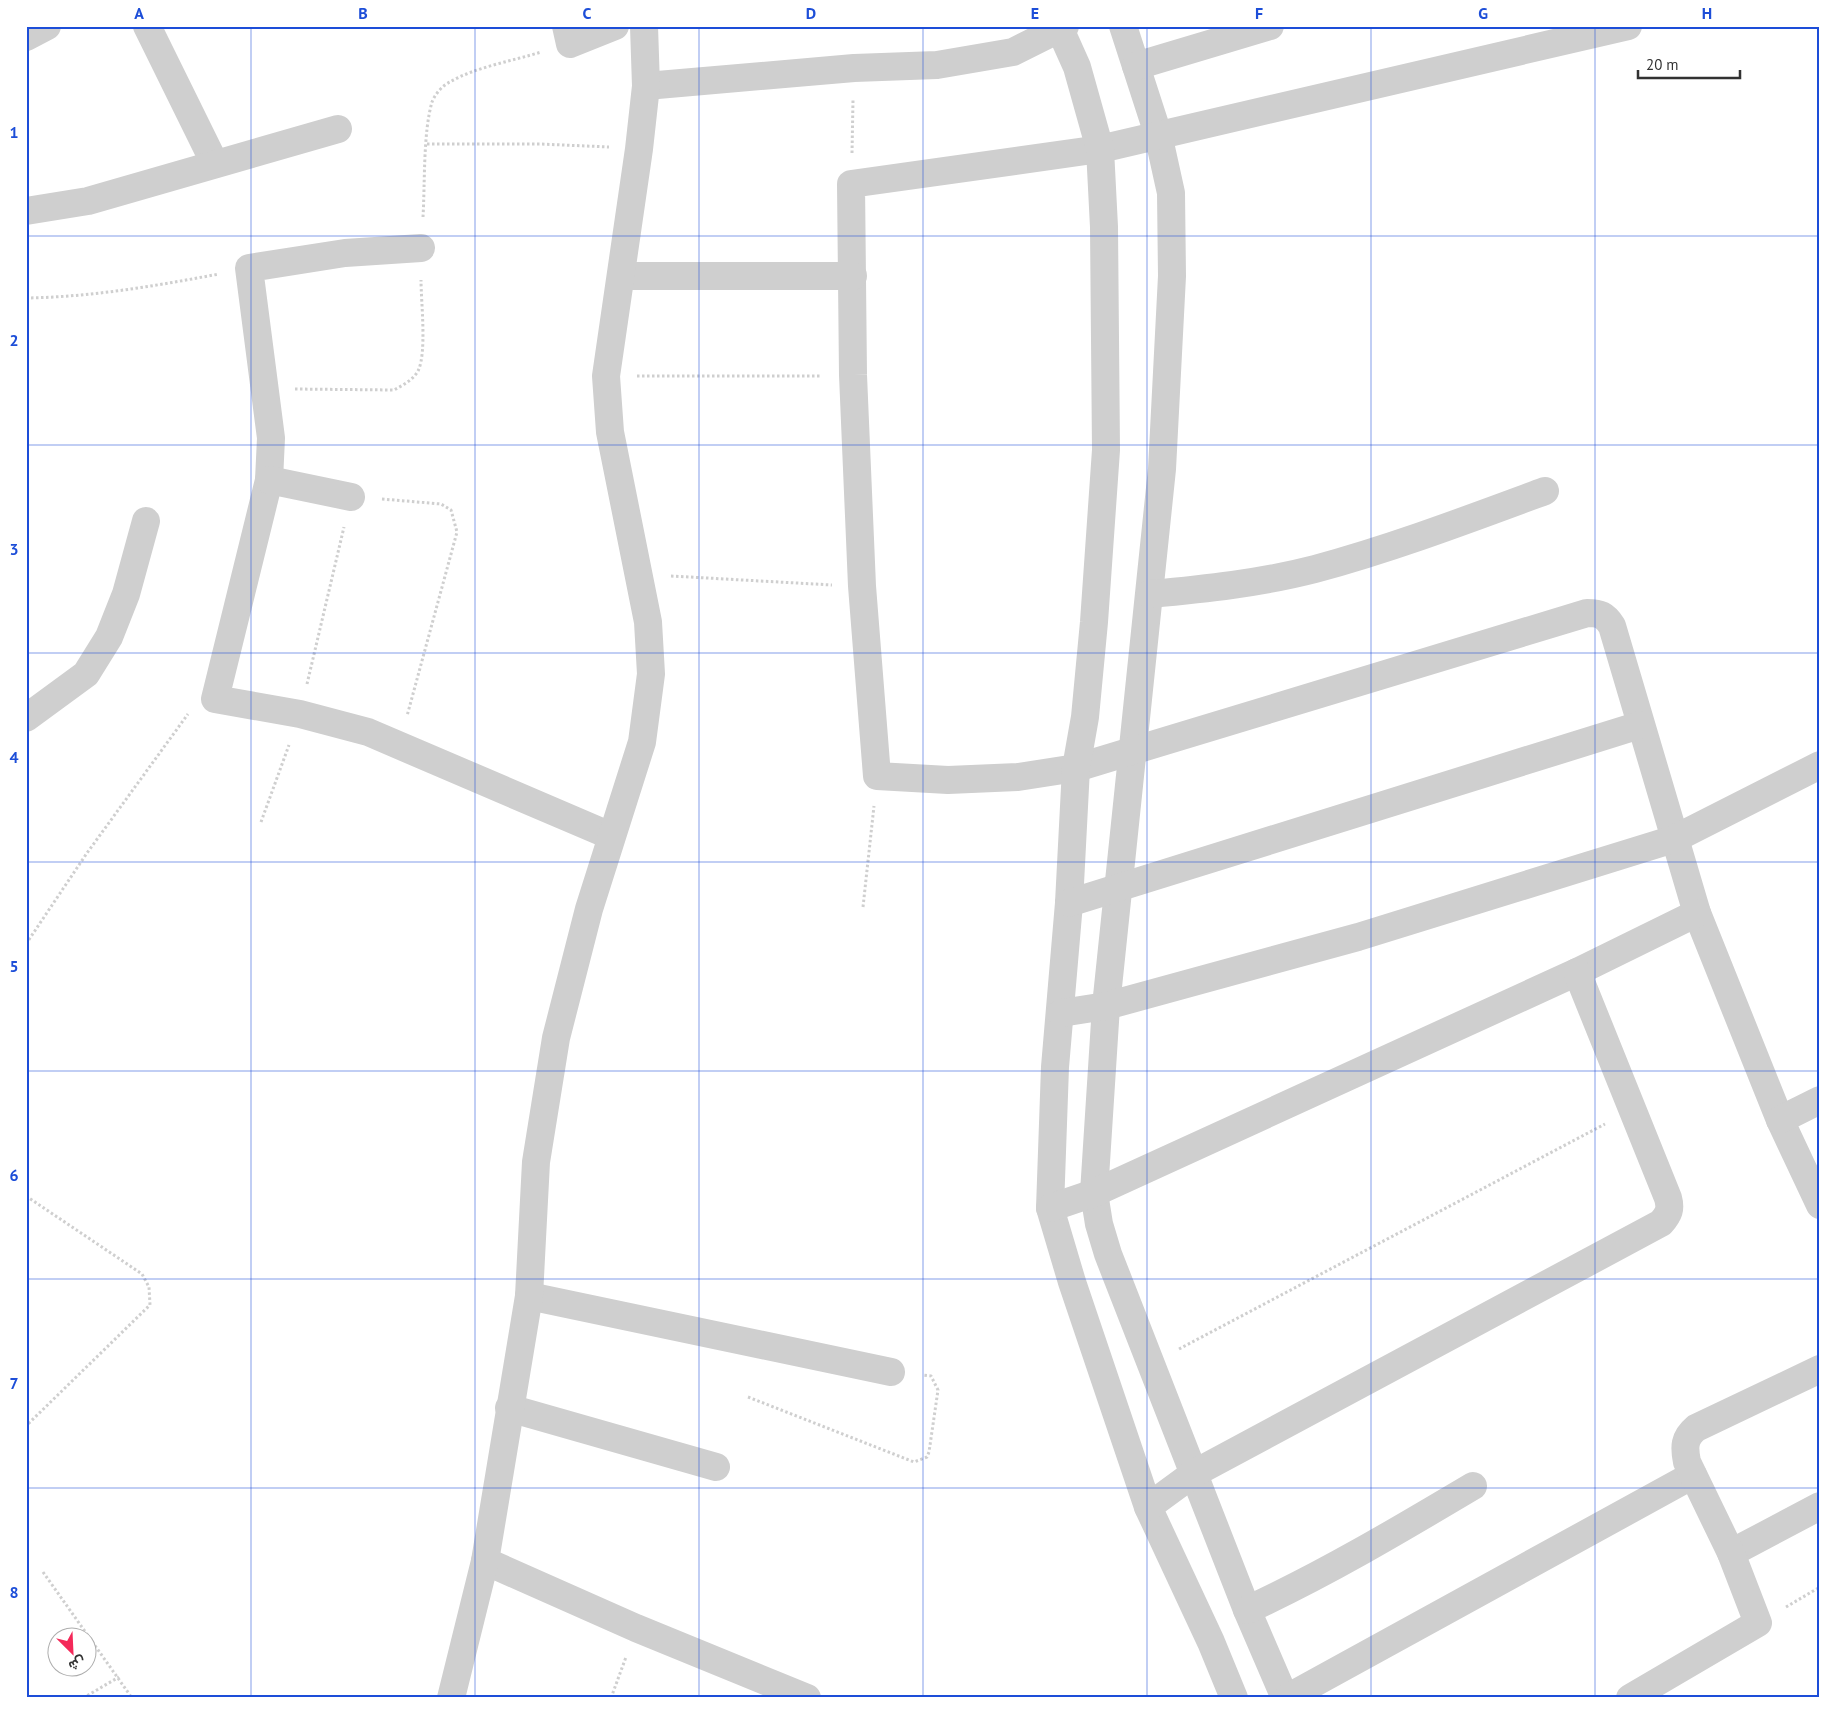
<svg xmlns="http://www.w3.org/2000/svg" width="1846" height="1724" viewBox="0 0 1846 1724" font-family="'PT Sans',Vazirmatn,sans-serif">
  <style>
    .lines { fill: none; stroke-linecap: round; stroke-linejoin: round }
    .path { stroke: #cfcfcf; stroke-width: 3; stroke-dasharray: 2.5 2.5; stroke-linecap: butt }
    .minor { stroke: #cfcfcf; stroke-width: 28 }
    .grid { fill: none; stroke: #1d4ed8; stroke-width: 1; stroke-opacity: 0.55 }
    .neatline { fill: none; stroke: #1d4ed8; stroke-width: 2 }
    .grid-label { font-size: 16px; text-anchor: middle; font-weight: bold; fill: #1d4ed8 }
  </style>
  <rect width="100%" height="100%" fill="#fff"/>
  <g class="lines">
    <g class="path">
      <polyline points="427,144 540,144 609,147"/>
      <polyline points="852,153 853,100"/>
      <path d="M423,217c2,-33 0,-84 9,-115 3,-8 11,-17 18,-20 25,-15 63,-21 91,-30"/>
      <path d="M26,298c65,-1 129,-12 193,-24"/>
      <polyline points="637,376 821,376"/>
      <path d="M295,389l99,1c9,-5 19,-10 24,-19 9,-18 3,-69 3,-91"/>
      <polyline points="382,499 441,504 451,510 457,532 407,716"/>
      <polyline points="671,576 832,585"/>
      <polyline points="307,684 344,527"/>
      <polyline points="261,822 289,745"/>
      <polyline points="863,907 874,806"/>
      <polyline points="26,944 87,853 188,714"/>
      <polyline points="26,1196 142,1274 149,1287 150,1305 26,1426"/>
      <polyline points="1179,1349 1605,1124"/>
      <polyline points="748,1397 914,1462 927,1457 929,1452 938,1390 931,1376 922,1375"/>
      <polyline points="43,1572 132,1698"/>
      <polyline points="1786,1607 1820,1587"/>
      <polyline points="83,1698 119,1677"/>
      <polyline points="611,1698 626,1657"/>
    </g>
    <g class="minor">
      <polyline points="147,26 215,164"/>
      <polyline points="566,26 570,44 615,26"/>
      <polyline points="1123,26 1158,134 1171,193 1172,276 1162,469 1106,1006 1094,1193 1099,1224 1108,1254 1247,1610 1285,1698"/>
      <path d="M1628,26l-528,123 -249,35 2,191 9,211 15,190 71,4 70,-3 58,-9 511,-155c13,0 18,2 25,13l85,287 83,207 40,85"/>
      <polyline points="1060,29 1077,67 1100,149 1104,227 1106,450 1094,622 1085,717 1076,768 1069,903 1055,1067 1050,1208 1072,1282 1148,1507 1211,1642 1234,1698"/>
      <polyline points="26,37 47,26"/>
      <polyline points="1136,66 1270,26"/>
      <polyline points="646,86 854,68 937,65 1013,52 1065,26"/>
      <polyline points="26,211 88,201 338,129"/>
      <polyline points="421,248 345,253 249,268 271,438 269,480 215,699 300,714 368,732 611,836"/>
      <polyline points="621,276 853,276"/>
      <polyline points="269,480 351,497"/>
      <path d="M1150,594c55,-5 111,-11 165,-25 78,-21 154,-50 230,-78"/>
      <polyline points="26,718 86,674 109,637 126,594 146,521"/>
      <polyline points="1069,903 1640,725"/>
      <polyline points="1061,1013 1106,1006 1358,937 1674,839 1820,765"/>
      <polyline points="1780,1120 1820,1100"/>
      <polyline points="1050,1208 1094,1193 1577,972 1697,913"/>
      <polyline points="529,1296 891,1372"/>
      <polyline points="509,1408 716,1467"/>
      <path d="M1148,1507l45,-33 468,-251c8,-9 10,-14 7,-25l-91,-226"/>
      <polyline points="1731,1553 1820,1506"/>
      <polyline points="485,1561 636,1628 807,1698"/>
      <path d="M1247,1610c78,-36 152,-80 226,-124"/>
      <polyline points="451,1698 485,1561 529,1296 536,1162 556,1038 589,909 642,742 651,674 648,622 610,432 606,376 639,149 646,86 644,26"/>
      <polyline points="1287,1698 1693,1475"/>
      <path d="M1630,1698l128,-75 -27,-70 -44,-91c-3,-15 -3,-24 9,-34l124,-59"/>
    </g>
  </g>
  <path class="grid" d="M251,26v1672M475,26v1672M699,26v1672M923,26v1672M1147,26v1672M1371,26v1672M1595,26v1672M26,236h1794M26,445h1794M26,653h1794M26,862h1794M26,1071h1794M26,1279h1794M26,1488h1794"/>
  <rect width="1846" height="1724" fill="none" stroke="#ffffff" stroke-width="55"/>
  <g transform="translate(72 1652) rotate(156)"><circle r="24" fill="#ffffff" stroke="#adadad"/>
  <path d="M0-4L9 19L0 12L-9 19Z" fill="#f42959"/>
  <text y="-8" font-size="14" font-weight="bold" text-anchor="middle" fill="#323232">ش</text>
  </g>
  <path d="M1638 70v8h102v-8" fill="none" stroke="#323232" stroke-width="2.5"/>
  <text x="1646" y="70" font-size="15" fill="#323232" stroke="#ffffff" stroke-width="4" paint-order="stroke">20 m</text>
  <rect x="28" y="28" width="1790" height="1668" class="neatline"/>
  <g class="grid-label">
    <text x="139" y="19">A</text>
    <text x="363" y="19">B</text>
    <text x="587" y="19">C</text>
    <text x="811" y="19">D</text>
    <text x="1035" y="19">E</text>
    <text x="1259" y="19">F</text>
    <text x="1483" y="19">G</text>
    <text x="1707" y="19">H</text>
    <text x="14" y="138">1</text>
    <text x="14" y="346">2</text>
    <text x="14" y="555">3</text>
    <text x="14" y="763">4</text>
    <text x="14" y="972">5</text>
    <text x="14" y="1181">6</text>
    <text x="14" y="1389">7</text>
    <text x="14" y="1598">8</text>
  </g>
</svg>
